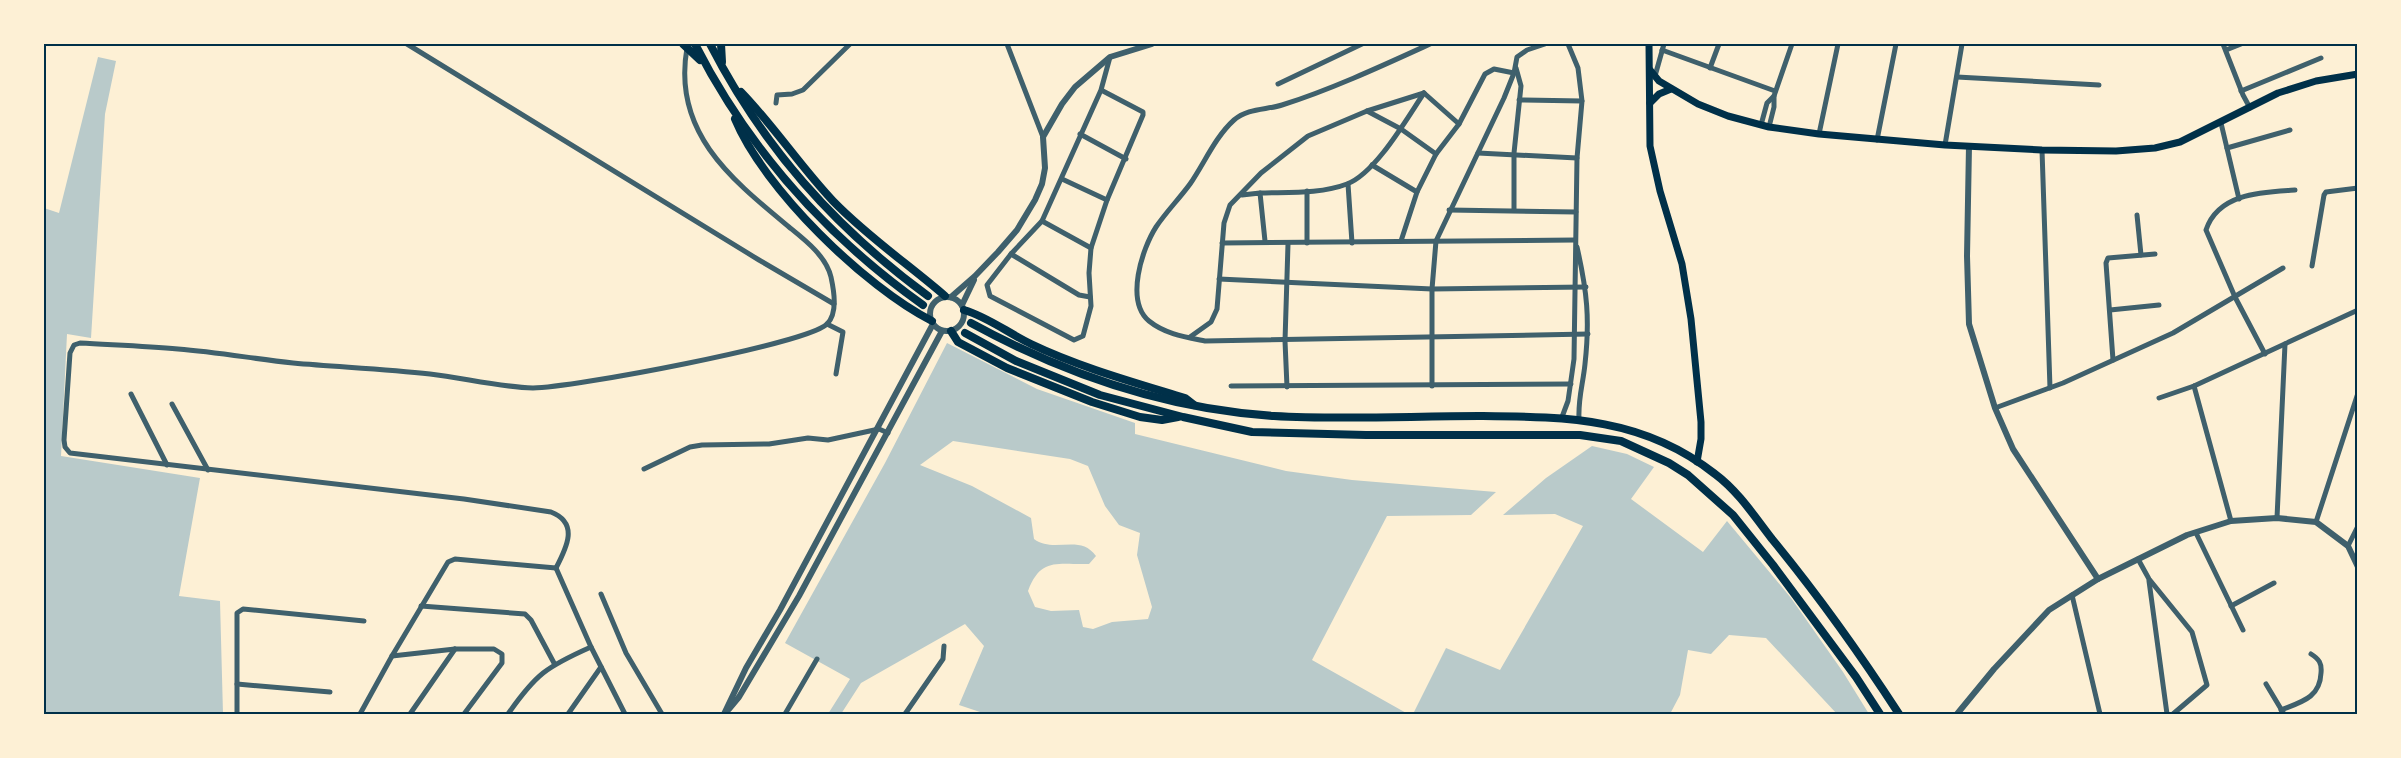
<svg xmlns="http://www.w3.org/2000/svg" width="2401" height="758" viewBox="0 0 2401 758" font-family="Barlow,sans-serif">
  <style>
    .green { fill: #b9caca; fill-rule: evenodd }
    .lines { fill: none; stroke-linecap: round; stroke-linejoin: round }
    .minor { stroke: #3f606c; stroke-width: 5 }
    .tertiary { stroke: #3f606c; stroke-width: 6 }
    .secondary { stroke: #003049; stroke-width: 7 }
    .trunk { stroke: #003049; stroke-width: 8 }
    .neatline { fill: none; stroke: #003049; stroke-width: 2 }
  </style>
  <rect width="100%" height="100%" fill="#fdf0d5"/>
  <g class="green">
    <polygon points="98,57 116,61 105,114 91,338 67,334 61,456 200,478 179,596 220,601 223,714 44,714 44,208 59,213"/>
    <path d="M947,343l90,46 98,34v11l151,37 66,9 144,12 -25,23 -84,1 -75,144 96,54h-422l-27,-9 25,-59 -19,-22 -104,59 -20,31h-13l22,-35 -65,-36 100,-180zM953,441l117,18 18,7 17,40 14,19 21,8 -3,22 15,52 -4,12 -36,3 -19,7 -10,-2 -4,-17 -28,1 -16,-4 -7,-16c13,-34 29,-26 61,-27l7,-8c-16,-23 -42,-2 -62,-17l-3,-21 -59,-32 -52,-21z"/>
    <polygon points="1592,446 1627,454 1654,467 1631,499 1703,552 1727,521 1791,598 1843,672 1869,714 1837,714 1766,638 1729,635 1711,654 1688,650 1680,695 1670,714 1413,714 1446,648 1500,670 1583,526 1555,514 1503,515 1546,478"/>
  </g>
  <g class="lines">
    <g class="minor">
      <polyline points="407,44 759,260 834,304"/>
      <polyline points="1007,44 1043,137"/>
      <path d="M1430,44c-46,21 -100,46 -148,61 -16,5 -34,3 -48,15 -19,17 -30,44 -44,64 -11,15 -24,28 -34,43 -14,22 -31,74 -7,94 16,13 36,16 56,20l383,-7"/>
      <polyline points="2223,44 2243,95 2250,108"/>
      <polyline points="1662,50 1775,91"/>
      <polyline points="2226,50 2241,44"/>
      <polyline points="1710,68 1719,44"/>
      <polyline points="1655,76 1664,44"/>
      <polyline points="1957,77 2099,85"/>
      <polyline points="1278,84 1362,44"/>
      <polyline points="1101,90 1143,112 1143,115 1107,200 1091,248 1089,273 1091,306 1083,336 1074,340 990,296 987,285 1011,254 1042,221 1101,90 1110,57"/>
      <polyline points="2241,91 2321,58"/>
      <polyline points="1424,93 1459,124"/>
      <polyline points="1519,100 1582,101"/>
      <polyline points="776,103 777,95 792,94 803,90 850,44"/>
      <polyline points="1367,111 1401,129 1436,154"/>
      <polyline points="2221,123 2239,199"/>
      <polyline points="1761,125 1767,103 1774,96"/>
      <polyline points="1769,127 1774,107 1774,96 1792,44"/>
      <polyline points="1080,134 1126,159"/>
      <polyline points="1819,134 1838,44"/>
      <polyline points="1877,140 1896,44"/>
      <polyline points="1945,145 1962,44"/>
      <polyline points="2227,148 2290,130"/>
      <polyline points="2042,150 2050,388"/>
      <polyline points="1478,153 1577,158"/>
      <polyline points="1372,165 1417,192"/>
      <polyline points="1062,179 1107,200"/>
      <polyline points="1348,184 1352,243"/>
      <path d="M1260,193c28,-1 61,1 87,-9 29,-11 60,-66 77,-91"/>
      <polyline points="1242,195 1260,193 1265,241"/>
      <polyline points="1449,210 1576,212"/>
      <polyline points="1514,210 1514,153 1521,86 1516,68"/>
      <polyline points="2137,215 2141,255"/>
      <polyline points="1042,221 1091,248"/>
      <polyline points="1401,241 1417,192 1436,154 1459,124 1485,74 1494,69 1514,73"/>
      <polyline points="1222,243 1575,240"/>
      <polyline points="1307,243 1307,191"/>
      <path d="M1577,247c10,44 13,72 8,117 -2,20 -7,34 -6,55"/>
      <polyline points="1011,254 1079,295 1090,297"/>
      <polyline points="2312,266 2324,195 2326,192 2358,188"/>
      <polyline points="1219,279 1432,289 1586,287"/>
      <polyline points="2110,310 2159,305"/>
      <polyline points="827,324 843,332 836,374"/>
      <polyline points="1190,337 1211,322 1217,309 1224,223 1230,205 1261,173 1308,136 1367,111 1424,93"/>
      <path d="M2265,354l-30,-57 -29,-67c12,-37 56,-38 89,-40"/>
      <polyline points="2113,360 2106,263 2108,258 2155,254"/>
      <polyline points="1231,386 1571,384"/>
      <polyline points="1432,386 1432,289 1436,241 1504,98 1514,73 1517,57 1527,50 1545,44"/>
      <polyline points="2194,386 2231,521"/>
      <polyline points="1287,387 1285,341 1288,244"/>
      <polyline points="131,394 167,465"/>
      <polyline points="2159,398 2194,386 2358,310"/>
      <polyline points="172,404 208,470"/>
      <polyline points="1995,408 2063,383 2173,333 2283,268"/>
      <polyline points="1562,417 1568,401 1574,359 1577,158 1582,101 1578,68 1568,44"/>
      <polyline points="644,469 690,447 702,445 769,444 808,438 828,440 879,429 888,433"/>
      <polyline points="2277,518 2285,344"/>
      <polyline points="2316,522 2358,393"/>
      <polyline points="2196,533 2243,630"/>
      <polyline points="2348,546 2358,526"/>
      <polyline points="2138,559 2149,579 2192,632 2207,685 2173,714"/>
      <path d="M556,568c11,-21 23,-45 -5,-56l-87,-13 -394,-46 -5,-6 -1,-7 6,-87 4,-8 6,-2c33,2 66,3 98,6 39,3 77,10 115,14 45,4 91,6 137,11 34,4 69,13 103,14 37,0 274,-44 294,-64 11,-11 7,-33 4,-47 -5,-21 -26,-37 -42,-50 -58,-48 -117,-95 -102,-179"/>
      <polyline points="556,568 591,647 625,714"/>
      <polyline points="2149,581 2167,714"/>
      <polyline points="601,594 626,653 662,714"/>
      <polyline points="2072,595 2100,714"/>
      <polyline points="421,606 525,614 531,620 554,663"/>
      <polyline points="2231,606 2274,583"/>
      <polyline points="392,656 455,649 494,649 502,654 502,663 464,714"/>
      <polyline points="237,684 330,692"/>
      <polyline points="2266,684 2284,714"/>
      <path d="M2281,710c20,-8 39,-12 40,-37 1,-10 -2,-14 -10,-19"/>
      <polyline points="237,714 237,613 243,609 364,621"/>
      <polyline points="360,714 392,656 448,562 455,559 556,568"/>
      <polyline points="410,714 455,649"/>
      <path d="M508,714c28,-40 38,-47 83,-67"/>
      <polyline points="568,714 601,667"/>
      <polyline points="785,714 817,659"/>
      <polyline points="905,714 943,659 944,646"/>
    </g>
    <g class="tertiary">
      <polyline points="1969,146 1967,256 1969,324 1995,408 2013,449 2098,579"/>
      <circle cx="947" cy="314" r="17"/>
      <polyline points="951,297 975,276 998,252 1017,230 1035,200 1042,184 1045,168 1043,137 1062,104 1075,87 1110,57 1152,44"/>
      <polyline points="962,305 974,280"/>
      <polyline points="729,709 739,697 799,596 942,331"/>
      <polyline points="724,714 746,668 780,610 933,324"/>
      <polyline points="1957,714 1994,669 2049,610 2098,579 2187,535 2231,521 2277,518 2316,522 2348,546 2358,567"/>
    </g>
    <g class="secondary">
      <polyline points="1649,44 1650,146 1660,191 1682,264 1691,319 1701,422 1701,439 1697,462"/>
      <polyline points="1650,70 1659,81 1698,104 1728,116 1769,127 1819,134 1945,145 2042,150 2116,151 2155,148 2180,142 2278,93 2316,81 2358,74"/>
      <polyline points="1650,103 1659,94 1671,89"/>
    </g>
    <g class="trunk">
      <polyline points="683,44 700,60"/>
      <path d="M695,44c54,106 131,192 228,261"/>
      <path d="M710,44c53,103 124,183 218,252"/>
      <polyline points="721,44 722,62"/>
      <path d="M741,92c33,34 59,74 92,109 35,36 75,63 112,95"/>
      <path d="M735,119c29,70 130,168 197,202"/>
      <path d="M964,310c24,7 44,23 67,34 48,23 102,38 154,54l9,7"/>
      <path d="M971,323c95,52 194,86 303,93 68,4 137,0 205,0 88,1 164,1 236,58 23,17 40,43 57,65 46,56 88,115 127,175"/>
      <polyline points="951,331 958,342 1007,368 1092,402 1140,417 1162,420 1178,417"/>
      <polyline points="965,333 1016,361 1100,395 1183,417 1252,432 1366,435 1580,435 1621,441 1669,463 1688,475 1733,515 1773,565 1856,677 1880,714"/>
    </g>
  </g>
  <rect width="2401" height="758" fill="none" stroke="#fdf0d5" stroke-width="90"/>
  <rect x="45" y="45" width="2311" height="668" class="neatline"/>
</svg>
